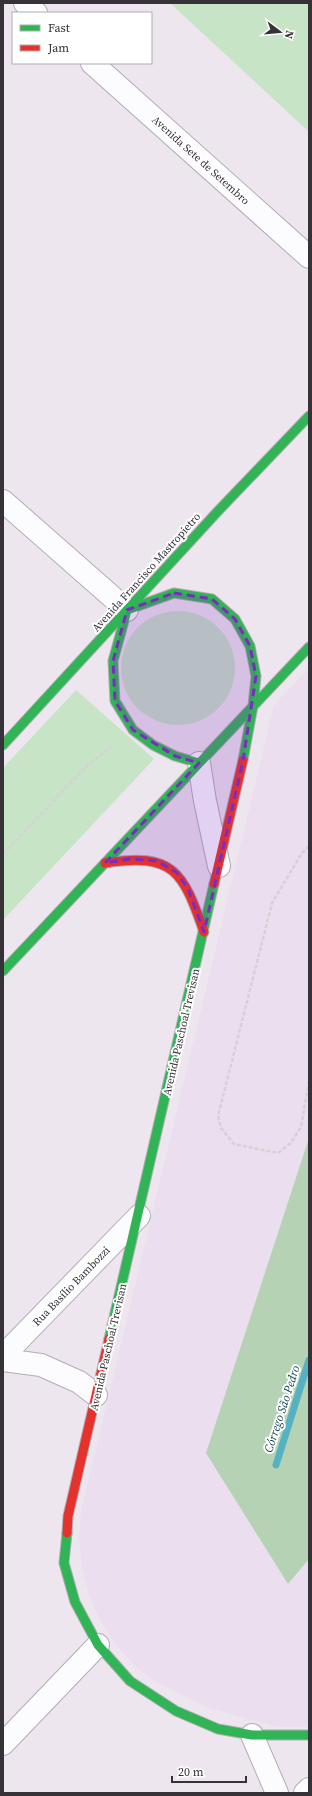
<svg xmlns="http://www.w3.org/2000/svg" width="312" height="1796" viewBox="0 0 312 1796" font-family="'Source Serif 4',serif">
  <style>
    .built { fill: #ebdeef }
    .green { fill: #c7e4c6 }
    .forest { fill: #b5d2b4 }
    .lines { fill: none; stroke-linecap: round; stroke-linejoin: round }
    .stream { stroke: #56b2c2; stroke-width: 7 }
    .street-casing { stroke: #b2adb4; stroke-width: 24 }
    .fast-casing { stroke: #b2adb4; stroke-width: 11 }
    .jam-casing { stroke: #b2adb4; stroke-width: 11 }
    .path { stroke: #d4d2d5; stroke-width: 2.5; stroke-dasharray: 4 2; stroke-linecap: butt }
    .street { stroke: #fcfbfd; stroke-width: 22 }
    .fast { stroke: #30b455; stroke-width: 9 }
    .jam { stroke: #e5322d; stroke-width: 9 }
    .marked { fill: #7b2cbf; fill-opacity: 0.2; stroke: #7b2cbf; stroke-width: 3; stroke-dasharray: 8 5; stroke-linejoin: round }
    .labels { text-anchor: middle; stroke-width: 4; stroke-linejoin: round; paint-order: stroke }
    .street-label { font-size: 11px; fill: #373138; stroke: #fff }
    .water-label { font-size: 12px; font-style: italic; fill: #13474f; stroke: #fff }
  </style>
  <rect width="100%" height="100%" fill="#ede6ef"/>
  <polygon class="built" points="309,668 309,1727 278,1727 209,1708 159,1684 136,1667 117,1646 101,1622 89,1596 82,1568 79,1539 81,1511 274,705"/>
  <g class="green">
    <polygon points="170,3 309,3 309,132"/>
    <circle cx="178" cy="668" r="57"/>
    <polygon points="76,690 154,759 3,920 3,768"/>
  </g>
  <polygon class="forest" points="309,1138 309,1559 288,1584 206,1453"/>
  <g class="lines">
    <polyline class="stream" points="276,1465 309,1360"/>
    <g class="street-casing">
      <g id="street">
        <polyline points="25,3 36,13"/>
        <polyline points="92,63 309,257"/>
        <polyline points="3,501 127,610"/>
        <polyline points="199,763 205,801 219,866"/>
        <polyline points="3,1356 139,1216"/>
        <polyline points="3,1360 41,1365 79,1382 96,1395"/>
        <polyline points="252,1735 277,1793"/>
        <polyline points="3,1744 98,1645"/>
        <polyline points="305,1793 309,1789"/>
      </g>
    </g>
    <g class="fast-casing">
      <g id="fast">
        <polyline points="3,745 219,510 309,416"/>
        <polyline points="199,763 175,756 153,745 133,730 115,701 113,661 127,610 174,593 212,599 235,619 250,646 256,676 253,706 243,760"/>
        <polyline points="3,971 309,647"/>
        <polyline points="109,1339 214,884"/>
        <polyline points="67,1533 64,1563 75,1602 98,1645 130,1681 176,1711 218,1729 252,1735 309,1735"/>
      </g>
    </g>
    <g class="jam-casing">
      <g id="jam">
        <path d="M105,863c69,-11 78,9 99,69"/>
        <polyline points="214,884 243,760"/>
        <polyline points="67,1533 68,1516 109,1339"/>
      </g>
    </g>
    <g class="path">
      <polyline points="309,846 302,853 272,903 218,1116 221,1128 234,1144 278,1153 291,1143 301,1127 309,1081"/>
      <polyline points="3,854 87,766 114,745"/>
    </g>
    <use href="#street" class="street"/>
    <use href="#fast" class="fast"/>
    <use href="#jam" class="jam"/>
  </g>
  <path class="marked" d="M174,593l38,6 23,20 15,27 6,30 -13,85 -39,171 -16,-43 -11,-16 -20,-12 -27,-2 -25,4 94,-100 -24,-7 -42,-26 -18,-29 -2,-40 14,-51z"/>
  <g class="labels">
    <g class="street-label">
      <text transform="translate(201 160) rotate(42)" y="4">Avenida Sete de Setembro</text>
      <text transform="translate(146 572) rotate(-48)" y="4">Avenida Francisco Mastropietro</text>
      <text transform="translate(181 1032) rotate(-77)" y="4">Avenida Paschoal Trevisan</text>
      <text transform="translate(71 1286) rotate(-46)" y="4">Rua Basílio Bambozzi</text>
      <text transform="translate(108 1347) rotate(-77)" y="4">Avenida Paschoal Trevisan</text>
    </g>
    <g class="water-label">
      <text transform="translate(282 1409) rotate(-72)" y="4">Córrego São Pedro</text>
    </g>
  </g>
  <rect width="312" height="1796" fill="none" stroke="#373138" stroke-width="8"/>
  <rect x="12" y="12" width="140" height="52" fill="#ffffff" stroke="#afadaf"/>
  <rect x="20" y="25" width="20" height="6" fill="#30b455" stroke="#afadaf"/>
  <text x="48" y="32" font-size="12" fill="#373138">Fast</text>
  <rect x="20" y="45" width="20" height="6" fill="#e5322d" stroke="#afadaf"/>
  <text x="48" y="52" font-size="12" fill="#373138">Jam</text>
  <g transform="translate(280 32) rotate(106)" stroke="#ffffff" stroke-width="3" paint-order="stroke">
  <path d="M0-3L7 15L0 10L-7 15Z" fill="#373138"/>
  <text y="-6" font-size="11" font-weight="bold" text-anchor="middle" fill="#373138">N</text>
  </g>
  <path d="M172 1776v6h74v-6" fill="none" stroke="#373138" stroke-width="2"/>
  <text x="178" y="1776" font-size="12" fill="#373138" stroke="#ffffff" stroke-width="3" paint-order="stroke">20 m</text>
</svg>
